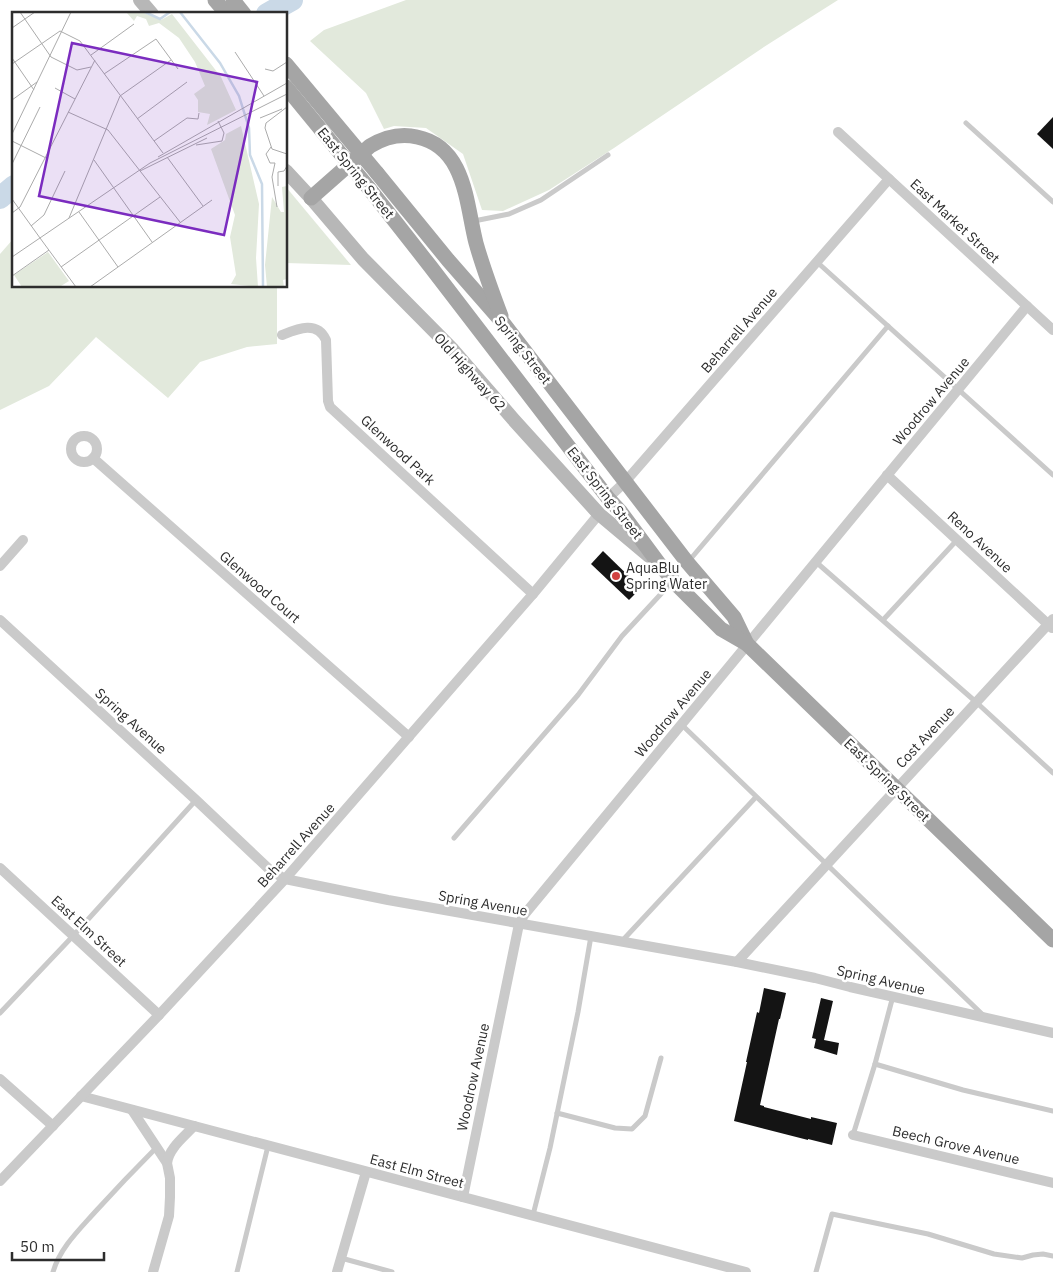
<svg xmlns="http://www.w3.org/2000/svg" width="1053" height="1272" viewBox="0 0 1053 1272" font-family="'IBM Plex Sans',sans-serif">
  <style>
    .green { fill: #e2e9dc }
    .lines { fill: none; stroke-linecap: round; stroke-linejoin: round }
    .river { stroke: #cad9e7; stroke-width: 22 }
    .building { fill: #141414 }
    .lane { stroke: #cacaca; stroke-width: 5 }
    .street { stroke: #cacaca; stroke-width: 10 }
    .secondary { stroke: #b7b7b7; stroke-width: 14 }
    .primary { stroke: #a5a5a5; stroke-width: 15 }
    .primary-bridge { stroke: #a5a5a5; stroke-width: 15 }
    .poi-dot { fill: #d14241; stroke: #fff; stroke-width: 2 }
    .labels { text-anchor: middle; stroke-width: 5; stroke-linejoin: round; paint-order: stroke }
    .street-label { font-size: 14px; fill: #2d2d2d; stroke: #fff }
    .poi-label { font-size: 14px; fill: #2d2d2d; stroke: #fff; text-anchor: start }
    .inset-river { fill: none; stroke: #cad9e7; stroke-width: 2.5 }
    .inset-road { fill: none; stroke: #ababab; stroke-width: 1 }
    .view { fill: #7b2cbf; fill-opacity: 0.15; stroke: #7b2cbf; stroke-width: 2.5 }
    .inset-edge { fill: none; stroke: #2d2d2d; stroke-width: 2.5 }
  </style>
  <rect width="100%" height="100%" fill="#fff"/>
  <g class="green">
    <polygon points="406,0 838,0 767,45 614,148 549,190 503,211 482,210 463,154 426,128 394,126 384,129 366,93 310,41 324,30"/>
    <polygon points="286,187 351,265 286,263"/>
    <polygon points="14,238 14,286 277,286 277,344 247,347 200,362 168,398 96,337 49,386 0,410 0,254"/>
  </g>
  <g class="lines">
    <g class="river">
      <polyline points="267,14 292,0"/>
      <polyline points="0,198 14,186"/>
    </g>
  </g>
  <g class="building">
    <polygon points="1053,117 1053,149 1037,134"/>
    <polygon points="603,551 641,588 629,600 591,564"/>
    <polygon points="764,988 786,993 780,1019 779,1019 760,1105 764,1106 764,1107 811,1119 811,1117 837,1123 832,1145 808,1139 808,1140 734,1121 747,1062 746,1062 757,1012 759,1013"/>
    <polygon points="821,998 833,1001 824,1040 839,1043 837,1055 814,1048 816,1039 812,1038"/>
  </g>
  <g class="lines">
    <g class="lane">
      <polyline points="966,123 1053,202"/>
      <polyline points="474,221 509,214 541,200 608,155"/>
      <polyline points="817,262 1053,475"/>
      <polyline points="688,562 888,326"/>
      <polyline points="816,562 976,702 1053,773"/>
      <polyline points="883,620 957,540"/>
      <polyline points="682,725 983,1015"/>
      <polyline points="454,838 578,695 622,636 672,582"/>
      <polyline points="622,941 756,797"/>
      <polyline points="893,996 875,1064 963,1090 1053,1111"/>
      <polyline points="0,1013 73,936 196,800"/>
      <polyline points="557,1113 615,1128 632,1129 645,1116 661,1058"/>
      <polyline points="853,1135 875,1064"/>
      <polyline points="533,1215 550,1148 578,1012 591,936"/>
      <polyline points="341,1258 392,1272"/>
      <path d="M53,1272c7,-24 26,-42 42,-60 20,-22 41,-44 62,-65"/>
      <polyline points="237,1272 268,1146"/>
      <polyline points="816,1272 832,1214 928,1234 994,1254 1022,1258 1033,1255 1043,1254 1053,1256"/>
    </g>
    <g class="street">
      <polyline points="838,132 1053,330"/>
      <path d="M282,335c15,-6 35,-15 44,5l2,61 2,6 203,187"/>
      <circle cx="84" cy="449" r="13"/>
      <polyline points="93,458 409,737"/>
      <polyline points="887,475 1052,628"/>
      <polyline points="608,498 625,482 889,179"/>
      <polyline points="0,566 23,540"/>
      <polyline points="0,620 196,800 270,870 285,879 388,900 737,962 815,978 850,987 1053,1033"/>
      <polyline points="0,868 159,1015"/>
      <polyline points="737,962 1053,619"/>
      <polyline points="0,1079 53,1126"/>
      <polyline points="81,1096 746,1272"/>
      <polyline points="132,1110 167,1163 170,1178 170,1197 169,1216 153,1272"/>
      <polyline points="853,1135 1053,1183"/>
      <path d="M167,1163c2,-15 17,-26 27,-37"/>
      <polyline points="0,1181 159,1015 285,879 533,594 599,514"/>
      <polyline points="463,1197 519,924 524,915 1027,306"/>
      <polyline points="337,1272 366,1172"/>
    </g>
    <g class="secondary">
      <polyline points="140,0 152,14"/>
      <polyline points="286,171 311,198 363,259 453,350 513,419 599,514 649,556"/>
    </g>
    <g class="primary">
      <polyline points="215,0 227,14"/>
      <polyline points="233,0 244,14"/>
      <polyline points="377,173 448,260 504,324 687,562 734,617 747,644"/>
      <polyline points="368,187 430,266 608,498 620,511 660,565 679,587 721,629 747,644 1053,940"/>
      <path d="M311,198l59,-52c15,-9 30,-13 47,-9 49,10 49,67 59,106 7,25 16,49 25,73"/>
    </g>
    <g class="primary-bridge">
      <polyline points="286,64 377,173"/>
      <polyline points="286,87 368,187"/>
    </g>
  </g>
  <circle class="poi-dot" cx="616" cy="576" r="5"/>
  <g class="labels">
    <g class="street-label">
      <text transform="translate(356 173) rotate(51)" y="5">East Spring Street</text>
      <text transform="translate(955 221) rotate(43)" y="5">East Market Street</text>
      <text transform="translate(739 330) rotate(-49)" y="5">Beharrell Avenue</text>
      <text transform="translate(523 350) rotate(52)" y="5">Spring Street</text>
      <text transform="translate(470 372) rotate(48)" y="5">Old Highway 62</text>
      <text transform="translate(931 401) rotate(-50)" y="5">Woodrow Avenue</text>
      <text transform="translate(398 450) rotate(43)" y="5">Glenwood Park</text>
      <text transform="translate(605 493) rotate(52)" y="5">East Spring Street</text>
      <text transform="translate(980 542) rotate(43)" y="5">Reno Avenue</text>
      <text transform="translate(260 587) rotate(41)" y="5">Glenwood Court</text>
      <text transform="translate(673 713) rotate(-50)" y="5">Woodrow Avenue</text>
      <text transform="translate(131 721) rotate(42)" y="5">Spring Avenue</text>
      <text transform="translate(925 737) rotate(-47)" y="5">Cost Avenue</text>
      <text transform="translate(887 780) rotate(44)" y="5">East Spring Street</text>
      <text transform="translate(296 845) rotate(-48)" y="5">Beharrell Avenue</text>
      <text transform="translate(483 903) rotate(10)" y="5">Spring Avenue</text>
      <text transform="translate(89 931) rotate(43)" y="5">East Elm Street</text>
      <text transform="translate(881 980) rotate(13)" y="5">Spring Avenue</text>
      <text transform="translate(473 1077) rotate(-78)" y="5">Woodrow Avenue</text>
      <text transform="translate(956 1145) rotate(13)" y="5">Beech Grove Avenue</text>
      <text transform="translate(417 1171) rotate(15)" y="5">East Elm Street</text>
    </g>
    <g class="poi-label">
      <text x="626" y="573">AquaBlu<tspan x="626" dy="16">Spring Water</tspan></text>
    </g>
  </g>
  <g transform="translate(12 12)">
    <rect width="275" height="275" fill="#fff"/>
    <path d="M114,0h16l19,8 11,-6 49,63 15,33 -29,15 3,-11 -12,-2v-12l-4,-6 11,-8 -10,-24 -16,-24 -20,-15 -10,3 -3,-7 -9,-3 -3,5zM229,114l18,78 -3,54 2,29 -27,-3 5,-9 -6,-38 5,-22 -24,-66 14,-9 1,-6zM275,174v93l-4,1 1,7h-17l-2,-22 7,-68 9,15h3l-2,-25zM36,240l21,29 -8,5 -39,1 -8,-12z" fill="#e2e9dc"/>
    <path class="inset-river" d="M133,0l15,7 10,-7M168,0l40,51 19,33 10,32 1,27 12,29 1,103"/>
    <path class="inset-road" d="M8,0l31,45 26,13 14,-3M0,16l23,-16M223,40l29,44M79,43l43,-31M0,46l22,32M0,52l48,-33 20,10 83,112M253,57l8,2 14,-9M92,62l52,-35 22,30M43,76l20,11M0,88l25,-18M275,95l-21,16 -1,5 7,21 15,5M56,100l40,18 72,92M248,106l22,-9M125,107l50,-37M0,122l59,-122M0,129l34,17M142,129l33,-23 11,1 1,-6M184,133l26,-4 2,-8 -6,-12M259,135l-5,7 4,9h5l-3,14 5,30M146,145l129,-74M155,145l36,49M82,148l58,82M0,152l28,-57M128,159l67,-33M266,174v-14l6,-1 3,-5M0,187l28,39M67,200l39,55M0,201l8,-6 75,-147M57,206l51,-122 51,-36M19,214l13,-11 21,-44M28,226l36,49M0,245l138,-94 137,-69M49,255l99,-70M0,264l37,-26M78,275l122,-87"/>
    <path class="view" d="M60,31l185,39 -33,153 -185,-39z"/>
    <rect width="275" height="275" class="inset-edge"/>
  </g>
  <path d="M12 1252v8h92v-8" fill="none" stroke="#2d2d2d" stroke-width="2.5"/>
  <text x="20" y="1252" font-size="15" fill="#2d2d2d" stroke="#ffffff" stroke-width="4" paint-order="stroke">50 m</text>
</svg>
